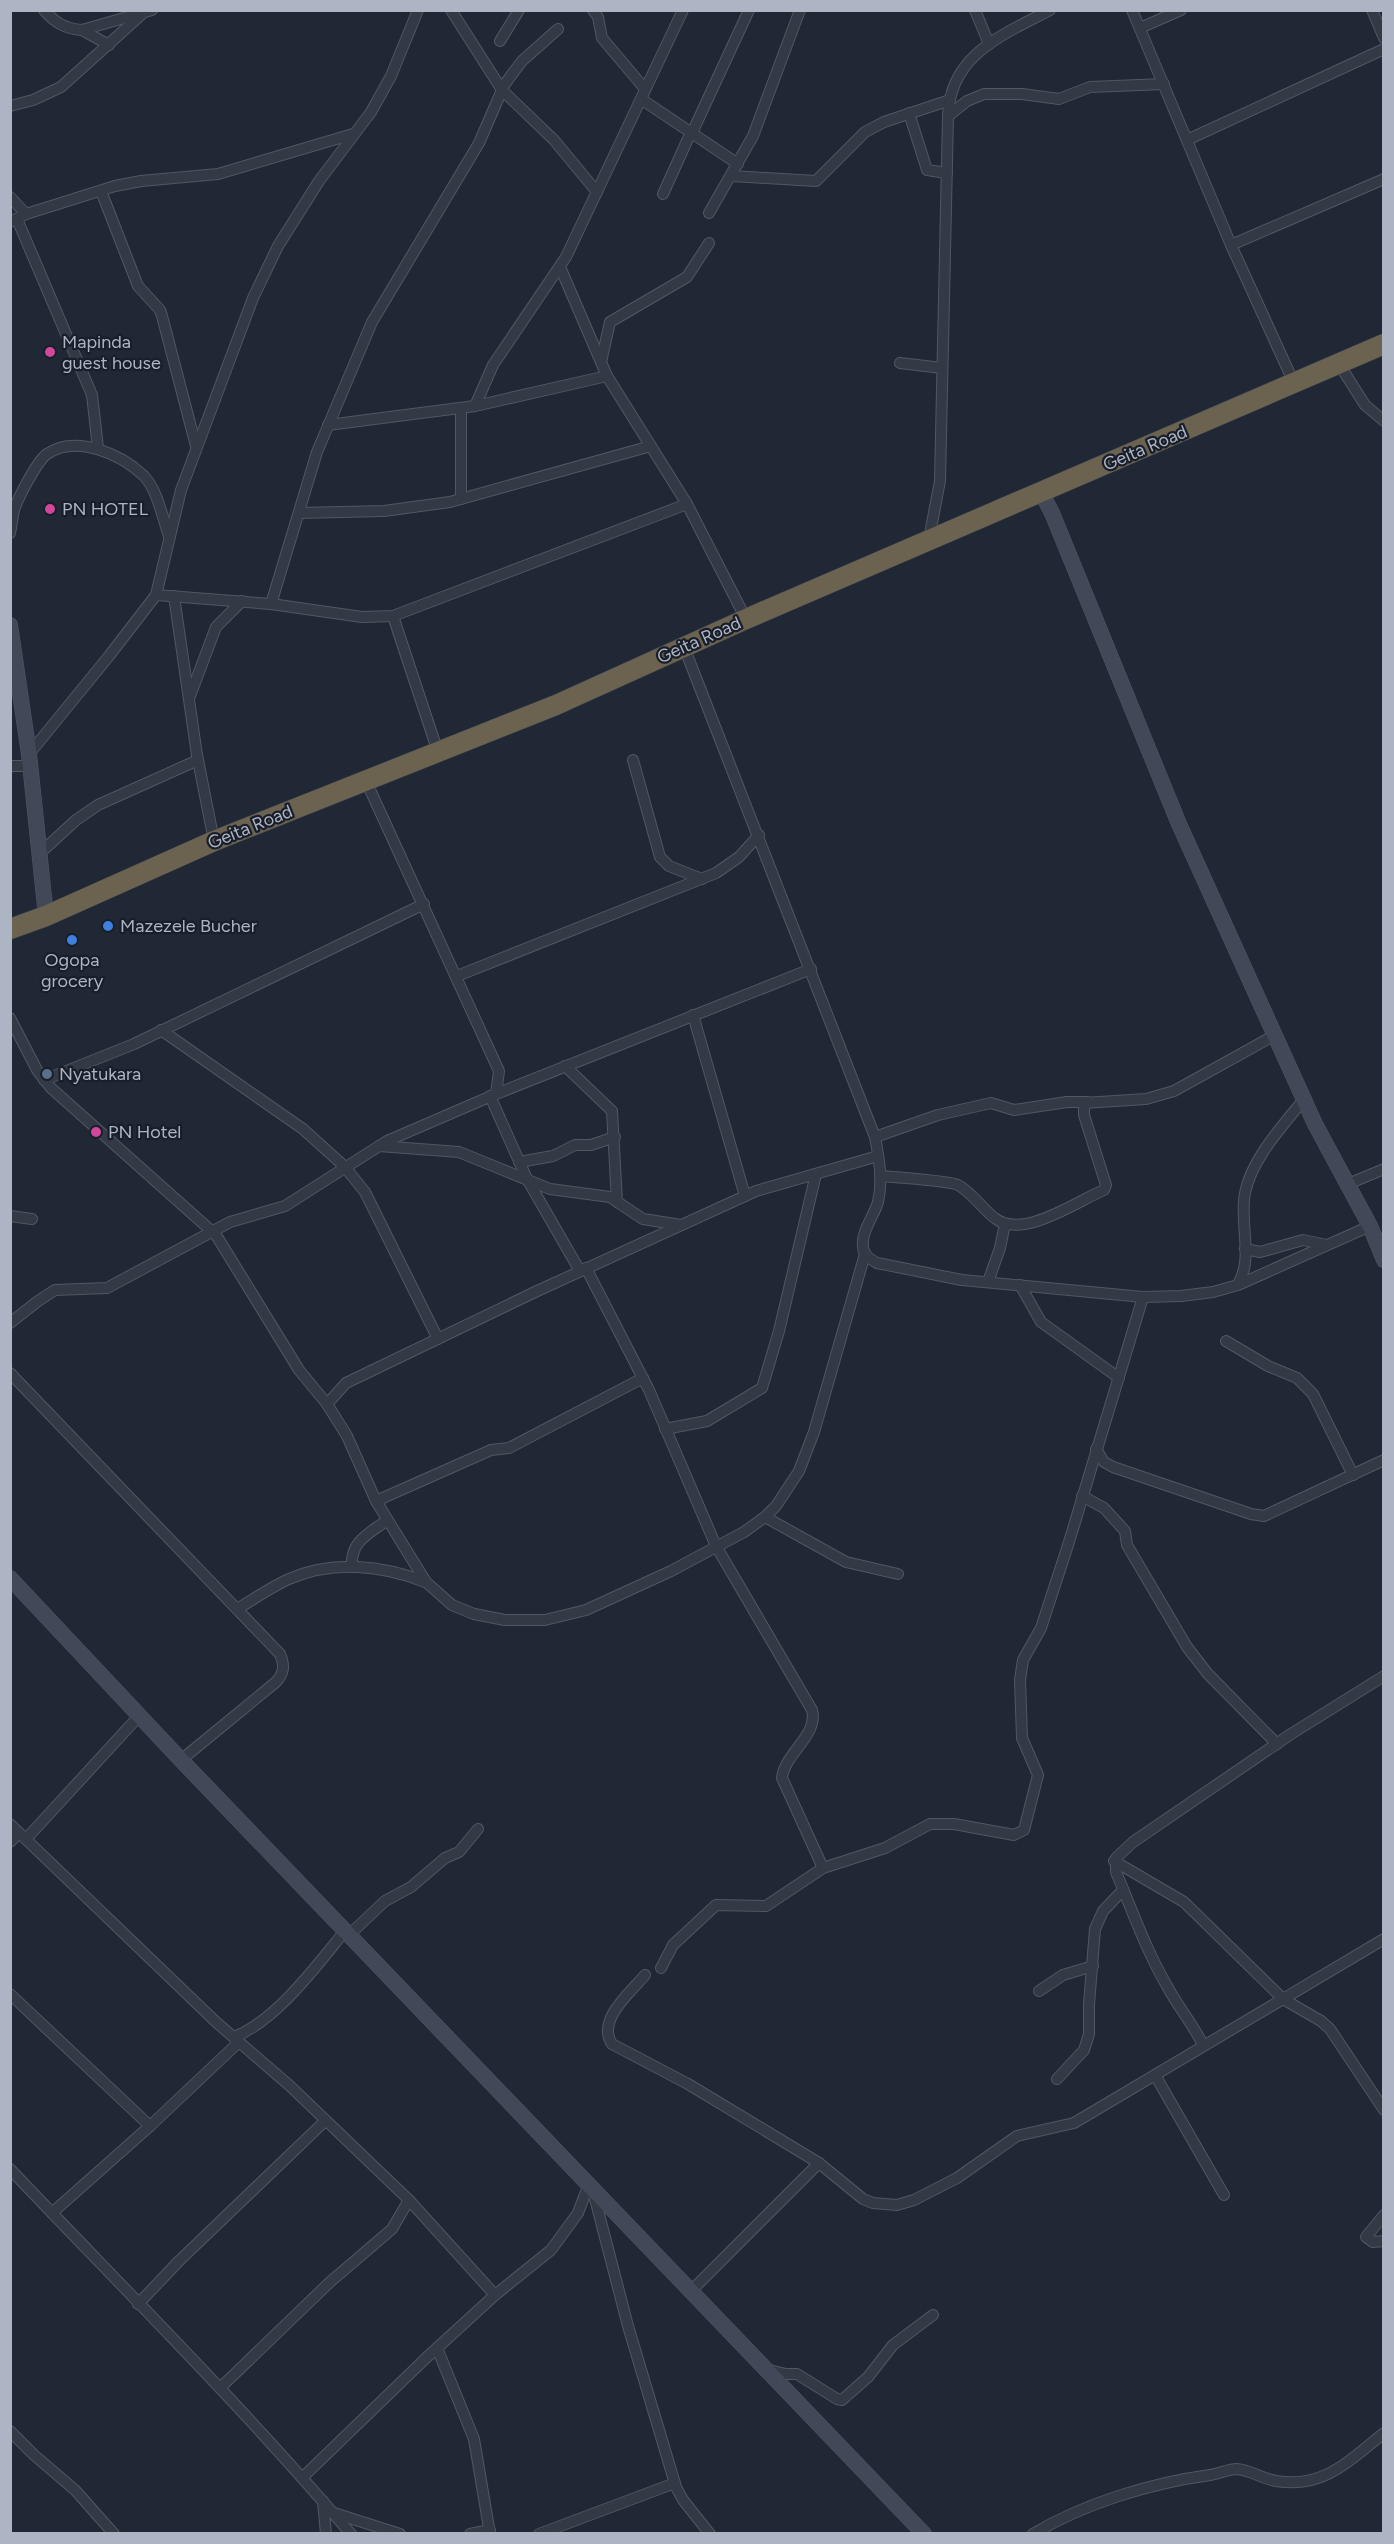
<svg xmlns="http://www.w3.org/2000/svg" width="1394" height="2544" viewBox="0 0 1394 2544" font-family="Figtree,sans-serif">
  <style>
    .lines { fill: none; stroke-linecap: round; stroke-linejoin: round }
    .street-casing { stroke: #515764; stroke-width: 12 }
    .secondary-casing { stroke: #515764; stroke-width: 16 }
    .highway-casing { stroke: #3e4450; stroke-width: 21 }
    .street { stroke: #333a46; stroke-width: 10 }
    .secondary { stroke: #414959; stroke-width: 15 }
    .highway { stroke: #6c6250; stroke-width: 20 }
    .hotel-dot { fill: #d1479c; stroke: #191f2a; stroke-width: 2 }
    .shop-dot { fill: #3f7fe0; stroke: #191f2a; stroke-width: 2 }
    .service-dot { fill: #5c6f8a; stroke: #191f2a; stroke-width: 2 }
    .labels { text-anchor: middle; stroke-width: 4.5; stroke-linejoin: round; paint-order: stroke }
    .poi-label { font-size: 18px; fill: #adb4c3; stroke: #191f2a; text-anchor: start }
    .street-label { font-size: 18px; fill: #adb4c3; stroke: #191f2a }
  </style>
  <rect width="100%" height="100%" fill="#202835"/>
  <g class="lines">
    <g class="street-casing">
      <g id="street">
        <path d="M44,10c11,13 22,19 38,20l70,-20"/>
        <polyline points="451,10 502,90 554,140 597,192"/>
        <polyline points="593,10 598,17 602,38 645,89"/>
        <polyline points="975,10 989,44"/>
        <polyline points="1132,10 1231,245 1294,383"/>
        <polyline points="1372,10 1384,38"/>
        <polyline points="1140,28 1181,10"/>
        <polyline points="82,30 109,45"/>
        <polyline points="500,41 519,10"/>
        <polyline points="501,89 522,61 558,29"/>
        <polyline points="641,99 738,164"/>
        <polyline points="10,106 33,100 61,87 142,14"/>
        <polyline points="909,113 927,170 947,173"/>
        <polyline points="948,116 967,101 984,94 1022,94 1059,99 1090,87 1164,84"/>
        <polyline points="692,133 749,10"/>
        <polyline points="1187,140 1384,49"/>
        <polyline points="732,176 816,181 865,132 884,122 950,100"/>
        <polyline points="101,191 138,286 160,310 162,316 196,446"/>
        <polyline points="663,194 691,132"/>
        <polyline points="10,197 26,214"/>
        <polyline points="709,213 753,136 800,10"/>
        <polyline points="17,219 92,395 98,448"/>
        <polyline points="10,222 26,214 115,186 141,181 218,174 353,134"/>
        <polyline points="1231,245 1384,179"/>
        <polyline points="560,267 607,376 687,504 746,619"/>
        <polyline points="601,362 610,322 687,277 709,243"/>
        <polyline points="900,363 942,368"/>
        <polyline points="1339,364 1365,405 1384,421"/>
        <polyline points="475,406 493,365 566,257 683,10"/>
        <polyline points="328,425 475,406 607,376"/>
        <polyline points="461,499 461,408"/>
        <polyline points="299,513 384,511 450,502 651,446"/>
        <path d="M10,533c2,-8 2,-15 4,-23 4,-12 23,-49 33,-56 29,-20 74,0 97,22 14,15 18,41 25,60"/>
        <path d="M929,539l11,-58 8,-365c2,-61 54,-81 102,-106"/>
        <polyline points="156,595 271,604 362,617 393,616 687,504"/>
        <polyline points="174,596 197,755 214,841"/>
        <polyline points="271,604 317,452 372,322 479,143 502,90"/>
        <polyline points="393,616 438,752"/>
        <path d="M684,647l191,490c4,21 8,44 3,65 -4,14 -17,30 -15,44 0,9 7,13 14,17l85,17 181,17 38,-1 32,-4 25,-7 132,-59"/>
        <polyline points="190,696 216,627 242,601"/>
        <polyline points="29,754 109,656 156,595 181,490 253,298 278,246 319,181 371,112 391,76 418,10"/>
        <polyline points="633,760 660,857 669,866 702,879"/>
        <polyline points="10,766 30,766"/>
        <polyline points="366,781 499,1071 496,1094"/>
        <polyline points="39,854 76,820 98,805 198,760"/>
        <polyline points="457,976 716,873 739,857 759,835"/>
        <polyline points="693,1015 745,1196"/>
        <polyline points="10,1018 37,1070 51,1088 216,1235 299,1370 327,1404 347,1436 376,1501 426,1582 452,1605 474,1614 505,1620 545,1620 586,1610 671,1571 744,1532 765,1517 776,1506 799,1471 814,1432 865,1254"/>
        <polyline points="161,1030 303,1129 344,1166 365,1192 438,1339"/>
        <polyline points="565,1066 612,1111 617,1202"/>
        <polyline points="44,1080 134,1044 424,904"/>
        <polyline points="490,1096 527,1179 580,1271"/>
        <polyline points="875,1137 938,1115 991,1103 1014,1110 1067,1102 1088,1102"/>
        <polyline points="379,1146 459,1152 550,1189 610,1197 643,1219 681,1225"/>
        <polyline points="519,1162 553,1156 575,1145 591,1145 615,1137"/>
        <path d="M880,1176c13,1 70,5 78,9 15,8 25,25 38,34 28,20 81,-18 108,-29l2,-5 -22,-70v-12l62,-4 28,-8 101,-56"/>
        <polyline points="1348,1184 1384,1169"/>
        <polyline points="10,1216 32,1219"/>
        <polyline points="1245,1249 1260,1252 1303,1240 1327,1245"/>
        <path d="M586,1268l63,122 67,156 96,164c7,25 -28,44 -30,68l41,90"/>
        <polyline points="988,1282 1000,1248 1005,1224"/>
        <path d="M1238,1284c16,-26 1,-61 7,-91 7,-35 37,-66 59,-94"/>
        <polyline points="1020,1285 1041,1322 1119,1378"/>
        <polyline points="10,1323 38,1301 55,1290 107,1288 230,1222 285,1206 387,1141 496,1094 811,969"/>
        <polyline points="1226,1341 1268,1366 1297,1378 1313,1394 1353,1475"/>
        <path d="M10,1373l270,281c5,12 4,19 -4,28l-95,78"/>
        <polyline points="327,1404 346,1383 535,1292 756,1191 878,1156"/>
        <polyline points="665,1429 707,1421 762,1388 779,1331 816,1174"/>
        <polyline points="1096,1449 1104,1462 1113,1467 1251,1514 1264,1516 1384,1460"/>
        <polyline points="1082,1496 1104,1508 1125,1531 1127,1545 1187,1647 1208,1674 1277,1744"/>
        <polyline points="376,1501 491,1450 509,1448 643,1378"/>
        <polyline points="765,1517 846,1562 898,1574"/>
        <path d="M352,1567c-2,-26 17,-33 35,-47"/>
        <path d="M237,1609c17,-10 34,-22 52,-30 44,-19 93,-14 136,3"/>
        <polyline points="10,1824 216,2022 290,2086 409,2200 495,2295"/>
        <polyline points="26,1839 139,1716"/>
        <polyline points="10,1842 19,1833"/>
        <polyline points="1114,1861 1184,1902 1283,1999 1321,2021 1330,2029 1384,2110"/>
        <polyline points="349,1935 385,1901 411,1887 445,1858 459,1852 478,1829"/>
        <polyline points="661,1968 673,1945 716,1905 766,1906 823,1868 885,1848 930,1824 954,1824 1014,1835 1024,1830 1038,1775 1022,1738 1020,1680 1023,1660 1041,1628 1069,1542 1143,1297"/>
        <path d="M645,1975c-14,17 -49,45 -33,69l76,40 131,79 44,36 10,4 24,2 17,-5 43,-22 60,-42 57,-13 310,-184"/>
        <polyline points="1039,1991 1063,1975 1093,1966"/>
        <polyline points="10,1994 150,2126"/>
        <path d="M234,2037c42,-16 83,-72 111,-106"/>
        <path d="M1203,2045c-10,-21 -25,-38 -36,-59 -21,-36 -35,-76 -51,-114v-14l17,-16 158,-108 93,-58"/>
        <polyline points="1155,2075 1224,2195"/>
        <polyline points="1057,2079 1084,2050 1089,2034 1089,2004 1095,1929 1103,1911 1123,1890"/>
        <path d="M10,2169c115,121 233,238 341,365"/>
        <polyline points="593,2191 628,2326 676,2487 683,2500 710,2534"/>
        <polyline points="52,2213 150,2126 239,2042"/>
        <polyline points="1384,2215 1366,2237 1373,2242 1384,2241"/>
        <polyline points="692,2290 819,2163"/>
        <polyline points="138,2304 179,2261 325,2121"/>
        <polyline points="437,2348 474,2439 490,2534"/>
        <polyline points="769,2370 786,2374 797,2374 837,2399 842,2400 868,2377 893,2345 933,2315"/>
        <polyline points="220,2388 330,2282 392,2229 409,2200"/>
        <polyline points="10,2431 34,2455 75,2490 114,2534"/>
        <polyline points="303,2477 425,2359 495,2295 551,2250 578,2213 589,2184"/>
        <polyline points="323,2501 326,2534"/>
        <polyline points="334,2513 400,2534"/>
        <polyline points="470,2534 490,2530"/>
        <polyline points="539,2534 675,2483"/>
        <path d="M1033,2534c52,-31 118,-51 177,-59 9,-1 18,-6 27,-6 14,1 25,10 39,12 47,8 73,-20 108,-48"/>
      </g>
    </g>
    <g class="secondary-casing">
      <g id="secondary">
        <polyline points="1041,492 1052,513 1179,824 1315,1124 1370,1226 1384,1260"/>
        <polyline points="10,625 29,754 46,916"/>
        <polyline points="10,1578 181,1760 924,2534"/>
      </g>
    </g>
    <g class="highway-casing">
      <polyline id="highway" points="10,929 46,916 214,841 556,705 746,619 1384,344"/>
    </g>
    <use href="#street" class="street"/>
    <use href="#secondary" class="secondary"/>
    <use href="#highway" class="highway"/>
  </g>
  <g class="hotel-dot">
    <circle cx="50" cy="352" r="6"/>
    <circle cx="50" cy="509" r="6"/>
    <circle cx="96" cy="1132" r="6"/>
  </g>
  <g class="shop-dot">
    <circle cx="108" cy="926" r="6"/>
    <circle cx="72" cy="940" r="6"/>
  </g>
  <circle class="service-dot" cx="47" cy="1074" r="6"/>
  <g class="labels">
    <g class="poi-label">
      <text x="62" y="348">Mapinda<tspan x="62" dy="21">guest house</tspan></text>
      <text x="62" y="515">PN HOTEL</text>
      <text x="120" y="932">Mazezele Bucher</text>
      <text x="72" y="966" text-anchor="middle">Ogopa<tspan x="72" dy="21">grocery</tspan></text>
      <text x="59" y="1080">Nyatukara</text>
      <text x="108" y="1138">PN Hotel</text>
    </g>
    <g class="street-label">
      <text transform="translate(1145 448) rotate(-23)" y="6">Geita Road</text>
      <text transform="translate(699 640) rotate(-24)" y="6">Geita Road</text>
      <text transform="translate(250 827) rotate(-22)" y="6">Geita Road</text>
    </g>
  </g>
  <rect width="1394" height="2544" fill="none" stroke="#adb4c3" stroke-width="24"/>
</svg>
